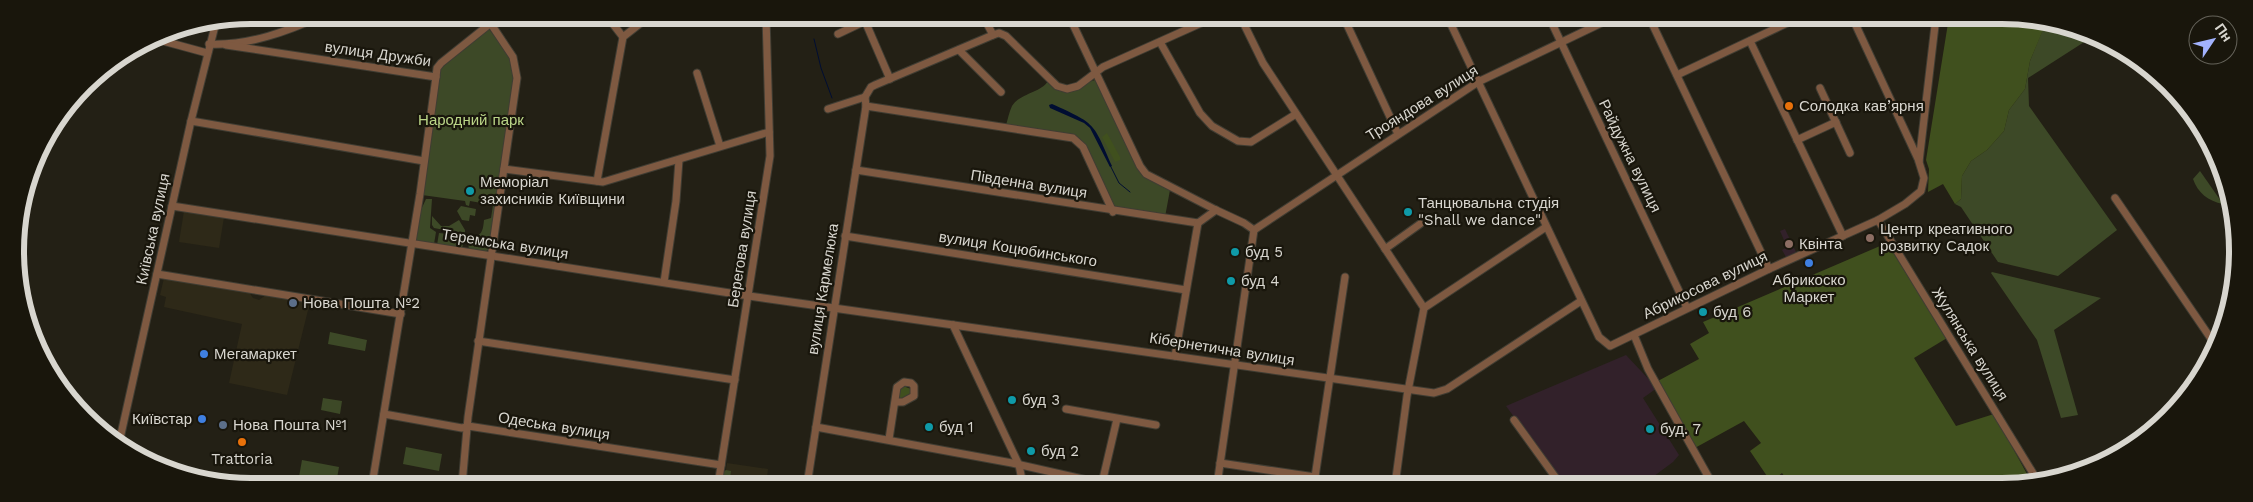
<svg xmlns="http://www.w3.org/2000/svg" width="2253" height="502" viewBox="0 0 2253 502" font-family="'Work Sans',sans-serif">
  <style>
    .built { fill: #2e2918 }
    .education { fill: #32212a }
    .green { fill: #3d4927 }
    .forest { fill: #40501e }
    .water { fill: #000d32 }
    .lines { fill: none; stroke-linecap: round; stroke-linejoin: round }
    .stream { stroke: #000d32; stroke-width: 1 }
    .minor-casing { stroke: #403d33; stroke-width: 9 }
    .minor { stroke: #7e5941; stroke-width: 7 }
    .food-dot { fill: #e8710a; stroke: #19160c; stroke-width: 2 }
    .culture-dot { fill: #0f9aa8; stroke: #19160c; stroke-width: 2 }
    .education-dot { fill: #8d6e63; stroke: #19160c; stroke-width: 2 }
    .shop-dot { fill: #3f7fe0; stroke: #19160c; stroke-width: 2 }
    .service-dot { fill: #5c6f8a; stroke: #19160c; stroke-width: 2 }
    .labels { text-anchor: middle; stroke-width: 4.5; stroke-linejoin: round; paint-order: stroke }
    .street-label { font-size: 15px; fill: #d8d6cf; stroke: #19160c }
    .poi-label { font-size: 15px; fill: #d8d6cf; stroke: #19160c; text-anchor: start }
    .park-label { font-size: 15px; fill: #bbd688; stroke: #19160c }
    .rim { fill: none; stroke: #d8d6cf; stroke-width: 6 }
  </style>
  <rect width="100%" height="100%" fill="#232015"/>
  <g class="built">
    <polygon points="184,211 224,217 219,248 179,242"/>
    <polygon points="164,278 249,292 253,298 259,300 266,295 310,302 287,395 229,383 242,324 164,307 166,297 160,295"/>
    <polygon points="727,463 768,469 766,485 724,485"/>
  </g>
  <g class="education">
    <polygon points="1785,229 1796,252 1786,257 1782,250 1787,247 1780,231"/>
    <polygon points="1626,355 1657,388 1643,398 1679,455 1673,462 1642,485 1564,485 1506,406"/>
  </g>
  <g class="green">
    <polygon points="2058,25 2092,37 2028,78 2029,106 2117,230 2058,276 1998,262 1961,207 1955,204 1961,199 1962,176 1971,161 1987,150 2004,131 2009,110 2025,89 2030,61 2043,29"/>
    <path d="M489,29l22,29 3,19 -25,172 -4,3 -16,-2 -1,-9 2,-3c12,-2 13,-7 14,-18l7,-2 2,-13 -23,-4 -1,5 -3,-1 -1,-4 -43,-6 18,-126z"/>
    <path d="M1097,80l47,95 26,15 -5,27 -52,-10 -33,-67 -6,-4 -68,-11c2,-6 3,-13 6,-19 8,-13 29,-13 36,-25 8,7 20,9 30,7 7,-2 11,-8 19,-8z"/>
    <path d="M2200,171l23,33c-15,-3 -25,-11 -30,-25z"/>
    <polygon points="426,199 432,199 430,228 436,232 434,244 415,241 420,212"/>
    <polygon points="461,206 476,209 475,216 470,215 469,221 462,220 457,211"/>
    <polygon points="432,216 441,226 449,226 459,220 465,230 465,234 434,228 432,225"/>
    <polygon points="439,233 465,236 462,248 437,245"/>
    <polygon points="1992,272 2101,298 2054,330 2078,415 2061,418 2037,340 1991,273"/>
    <polygon points="330,332 367,340 365,351 328,344"/>
    <polygon points="323,398 342,401 340,414 321,410"/>
    <polygon points="406,447 442,454 439,471 403,464"/>
    <polygon points="302,460 339,467 336,484 299,477"/>
    <polygon points="726,470 731,471 729,485 722,485 723,472"/>
  </g>
  <g class="forest">
    <polygon points="1949,17 2033,17 2058,25 2043,30 2030,61 2025,89 2009,110 2004,131 1987,150 1971,161 1962,176 1961,199 1955,204 1943,184 1928,192 1929,169 1926,160"/>
    <polygon points="1107,133 1120,157 1120,160 1115,162 1102,137"/>
    <polygon points="1887,243 1947,338 1914,358 1956,426 1994,414 2027,474 2009,485 1791,485 1782,473 1771,482 1750,451 1761,443 1744,421 1693,449 1656,382 1699,359 1690,344 1709,333 1703,322"/>
    <polygon points="903,386 911,389 911,395 902,400 899,398 900,389"/>
  </g>
  <path class="water" d="M1052,104c44,20 41,18 60,62l-2,1 -20,-39 -6,-5 -34,-15 -1,-3z"/>
  <g class="lines">
    <g class="stream">
      <polyline points="814,39 821,68 832,98"/>
      <polyline points="1110,165 1119,183 1130,192"/>
    </g>
    <g class="minor-casing">
      <g id="minor">
        <polyline points="606,15 623,37"/>
        <polyline points="983,16 993,35 999,33 1006,36 1057,86 1067,89 1078,86 1103,67 1217,16"/>
        <polyline points="1069,16 1140,166 1146,174 1216,210 1244,223 1254,230"/>
        <polyline points="1240,16 1263,63 1424,308 1407,396 1395,485"/>
        <polyline points="1343,16 1398,134"/>
        <polyline points="1447,16 1599,337 1610,346 1769,269 1878,220 1905,204 1921,191 1924,178 1919,162 1936,17"/>
        <polyline points="1549,17 1687,308"/>
        <polyline points="1649,17 1769,269"/>
        <polyline points="1852,17 1919,161"/>
        <polyline points="865,21 890,79"/>
        <polyline points="838,34 876,16"/>
        <polyline points="152,38 207,53"/>
        <polyline points="1750,41 1843,236"/>
        <polyline points="1160,42 1200,113 1212,126 1238,141 1251,142 1296,114"/>
        <path d="M209,44c40,2 79,-13 115,-29"/>
        <polyline points="226,45 436,77 437,68 441,63 501,15"/>
        <polyline points="959,50 1001,92"/>
        <polyline points="697,73 720,146"/>
        <polyline points="1677,75 1800,17"/>
        <polyline points="1820,88 1850,153"/>
        <polyline points="866,106 1073,138 1083,147 1113,212"/>
        <polyline points="828,109 865,97 871,87 875,85 993,35"/>
        <polyline points="191,121 424,161"/>
        <polyline points="1797,140 1836,122"/>
        <polyline points="504,169 603,182 769,132"/>
        <polyline points="856,170 1198,223"/>
        <polyline points="597,181 623,37 651,15"/>
        <polyline points="2115,198 2216,346"/>
        <polyline points="172,206 749,296 1434,393 1447,389 1581,301"/>
        <polyline points="1878,220 2039,483"/>
        <polyline points="1198,223 1216,210"/>
        <polyline points="1254,230 1478,82 1614,17"/>
        <polyline points="845,236 1186,290"/>
        <polyline points="1385,249 1420,224"/>
        <polyline points="157,274 401,314"/>
        <polyline points="664,282 676,201 679,160"/>
        <polyline points="1424,308 1546,227"/>
        <polyline points="953,325 1019,465 1023,485"/>
        <polyline points="1634,335 1648,369 1713,485"/>
        <polyline points="478,341 735,380"/>
        <polyline points="1175,356 1198,223"/>
        <polyline points="1066,409 1156,425"/>
        <polyline points="384,414 462,428 468,426 721,465"/>
        <polyline points="1514,420 1561,485"/>
        <polyline points="816,427 1012,463 1109,485"/>
        <polyline points="889,439 897,387 904,382 911,383 914,386 914,396 903,402 895,402"/>
        <polyline points="119,443 191,121 216,22"/>
        <polyline points="1220,463 1315,477 1345,277"/>
        <polyline points="1102,483 1117,419"/>
        <polyline points="372,485 420,194 436,77"/>
        <polyline points="462,485 468,417 517,78 513,57 491,24"/>
        <polyline points="718,485 770,156 766,16"/>
        <polyline points="807,485 866,106 865,97"/>
        <polyline points="1217,485 1254,230"/>
        <polyline points="1314,485 1315,477"/>
      </g>
    </g>
    <use href="#minor" class="minor"/>
  </g>
  <g class="food-dot">
    <circle cx="1789" cy="106" r="5"/>
    <circle cx="242" cy="442" r="5"/>
  </g>
  <g class="culture-dot">
    <circle cx="470" cy="191" r="5"/>
    <circle cx="1408" cy="212" r="5"/>
    <circle cx="1235" cy="252" r="5"/>
    <circle cx="1231" cy="281" r="5"/>
    <circle cx="1703" cy="312" r="5"/>
    <circle cx="1012" cy="400" r="5"/>
    <circle cx="929" cy="427" r="5"/>
    <circle cx="1650" cy="429" r="5"/>
    <circle cx="1031" cy="451" r="5"/>
  </g>
  <g class="education-dot">
    <circle cx="1870" cy="238" r="5"/>
    <circle cx="1789" cy="244" r="5"/>
  </g>
  <g class="shop-dot">
    <circle cx="1809" cy="263" r="5"/>
    <circle cx="204" cy="354" r="5"/>
    <circle cx="202" cy="419" r="5"/>
  </g>
  <g class="service-dot">
    <circle cx="293" cy="303" r="5"/>
    <circle cx="223" cy="425" r="5"/>
  </g>
  <g class="labels">
    <g class="street-label">
      <text transform="translate(378 54) rotate(8)" y="5">вулиця Дружби</text>
      <text transform="translate(1422 103) rotate(-32)" y="5">Трояндова вулиця</text>
      <text transform="translate(1630 156) rotate(64)" y="5">Райдужна вулиця</text>
      <text transform="translate(1029 184) rotate(9)" y="5">Південна вулиця</text>
      <text transform="translate(153 229) rotate(-78)" y="5">Київська вулиця</text>
      <text transform="translate(505 244) rotate(9)" y="5">Теремська вулиця</text>
      <text transform="translate(742 249) rotate(-81)" y="5">Берегова вулиця</text>
      <text transform="translate(1018 249) rotate(9)" y="5">вулиця Коцюбинського</text>
      <text transform="translate(1705 285) rotate(-26)" y="5">Абрикосова вулиця</text>
      <text transform="translate(823 289) rotate(-81)" y="5">вулиця Кармелюка</text>
      <text transform="translate(1970 344) rotate(58)" y="5">Жулянська вулиця</text>
      <text transform="translate(1222 349) rotate(9)" y="5">Кібернетична вулиця</text>
      <text transform="translate(554 426) rotate(9)" y="5">Одеська вулиця</text>
    </g>
    <g class="poi-label">
      <text x="1799" y="111">Солодка кав’ярня</text>
      <text x="480" y="187">Меморіал<tspan x="480" dy="17">захисників Київщини</tspan></text>
      <text x="1418" y="208">Танцювальна студія<tspan x="1418" dy="17">"Shall we dance"</tspan></text>
      <text x="1880" y="234">Центр креативного<tspan x="1880" dy="17">розвитку Садок</tspan></text>
      <text x="1799" y="249">Квінта</text>
      <text x="1245" y="257">буд 5</text>
      <text x="1809" y="285" text-anchor="middle">Абрикоско<tspan x="1809" dy="17">Маркет</tspan></text>
      <text x="1241" y="286">буд 4</text>
      <text x="303" y="308">Нова Пошта №2</text>
      <text x="1713" y="317">буд 6</text>
      <text x="214" y="359">Мегамаркет</text>
      <text x="1022" y="405">буд 3</text>
      <text x="192" y="424" text-anchor="end">Київстар</text>
      <text x="233" y="430">Нова Пошта №1</text>
      <text x="939" y="432">буд 1</text>
      <text x="1660" y="434">буд. 7</text>
      <text x="1041" y="456">буд 2</text>
      <text x="242" y="464" text-anchor="middle">Trattoria</text>
    </g>
    <g class="park-label">
      <text x="471" y="125">Народний парк</text>
    </g>
  </g>
  <path d="M0 0H2253V502H0ZM251 24H2002A227 227 0 0 1 2229 251V251A227 227 0 0 1 2002 478H251A227 227 0 0 1 24 251V251A227 227 0 0 1 251 24Z" fill="#19160c" fill-rule="evenodd"/>
  <path class="rim" d="M251 24H2002A227 227 0 0 1 2229 251V251A227 227 0 0 1 2002 478H251A227 227 0 0 1 24 251V251A227 227 0 0 1 251 24Z"/>
  <g transform="translate(2213 40) rotate(55)"><circle r="24" fill="#19160c" stroke="#65635a"/>
  <path d="M0-4L9 19L0 12L-9 19Z" fill="#a2b2fd"/>
  <text y="-8" font-size="14" font-weight="bold" text-anchor="middle" fill="#d8d6cf">Пн</text>
  </g>
</svg>
